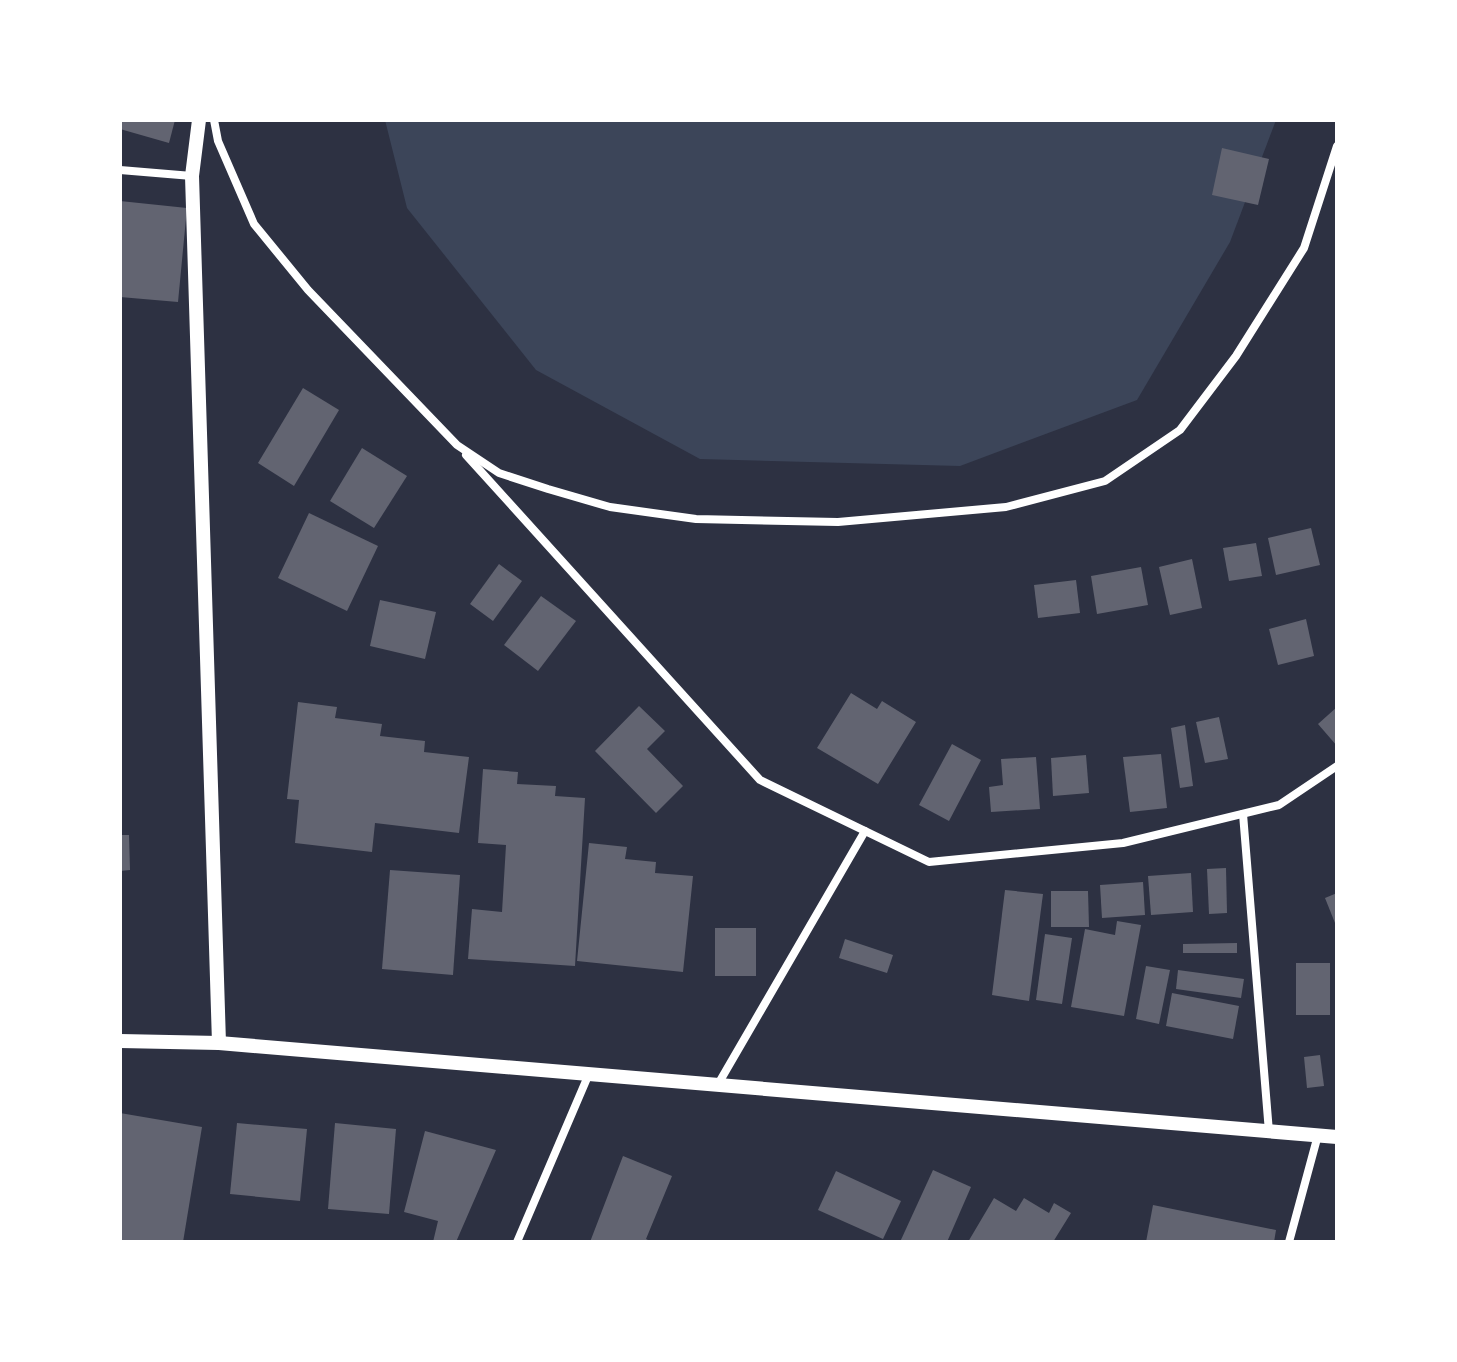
<svg xmlns="http://www.w3.org/2000/svg" width="1457" height="1362" viewBox="0 0 1457 1362" font-family="Raleway,sans-serif">
  <style>
    .green { fill: #3c4559 }
    .building { fill: #626471 }
    .lines { fill: none; stroke-linecap: round; stroke-linejoin: round }
    .minor { stroke: #fff; stroke-width: 8 }
    .tertiary { stroke: #fff; stroke-width: 14 }
  </style>
  <rect width="100%" height="100%" fill="#2d3142"/>
  <polygon class="green" points="385,120 1276,120 1230,242 1137,400 960,466 700,459 536,370 407,208"/>
  <g class="building">
    <polygon points="120,120 175,120 169,143 120,129"/>
    <polygon points="1222,148 1269,159 1258,205 1212,195"/>
    <polygon points="120,201 187,208 178,302 120,297"/>
    <polygon points="303,388 339,410 294,486 258,463"/>
    <polygon points="362,448 407,476 374,528 330,501"/>
    <polygon points="309,513 378,546 347,611 278,578"/>
    <polygon points="1311,528 1320,565 1276,575 1268,538"/>
    <polygon points="1256,543 1262,576 1229,581 1223,548"/>
    <polygon points="1192,559 1202,608 1170,615 1159,567"/>
    <polygon points="499,564 522,581 493,621 470,604"/>
    <polygon points="1141,567 1148,605 1097,614 1091,576"/>
    <polygon points="1076,580 1080,613 1038,618 1034,585"/>
    <polygon points="541,596 576,621 538,671 504,645"/>
    <polygon points="380,600 436,612 425,659 370,646"/>
    <polygon points="1306,619 1314,656 1278,665 1269,629"/>
    <polygon points="851,693 877,709 882,701 916,722 878,784 817,748"/>
    <polygon points="298,702 337,707 335,718 382,724 380,736 425,741 424,752 469,757 459,833 375,823 372,852 295,843 299,800 287,799"/>
    <polygon points="639,706 665,731 647,749 683,786 656,813 595,751"/>
    <polygon points="1337,707 1337,746 1318,724"/>
    <polygon points="1219,717 1228,759 1205,763 1196,722"/>
    <polygon points="1185,725 1193,786 1180,788 1171,728"/>
    <polygon points="952,744 981,760 949,821 919,805"/>
    <polygon points="1161,754 1167,808 1130,812 1123,757"/>
    <polygon points="1086,755 1089,793 1053,796 1051,758"/>
    <polygon points="1036,757 1040,809 991,812 989,787 1003,785 1001,759"/>
    <polygon points="483,769 518,772 517,784 556,786 555,796 585,798 575,966 468,959 472,909 502,912 506,845 478,843"/>
    <polygon points="120,835 129,835 130,870 120,871"/>
    <polygon points="589,843 627,847 625,859 656,862 655,873 693,876 683,972 577,961"/>
    <polygon points="1226,868 1227,913 1209,914 1207,869"/>
    <polygon points="390,870 460,875 453,975 382,969"/>
    <polygon points="1191,873 1193,912 1151,915 1148,876"/>
    <polygon points="1143,882 1145,915 1102,918 1100,885"/>
    <polygon points="1005,890 1043,894 1029,1001 992,995"/>
    <polygon points="1051,891 1088,891 1089,927 1051,927"/>
    <polygon points="1337,893 1337,928 1325,898"/>
    <polygon points="1117,921 1141,925 1124,1016 1071,1007 1085,929 1115,935"/>
    <rect x="715" y="928" width="41" height="48"/>
    <polygon points="1045,934 1072,938 1062,1004 1036,1000"/>
    <polygon points="845,939 893,955 887,973 839,958"/>
    <polygon points="1237,943 1237,953 1183,953 1183,944"/>
    <rect x="1296" y="963" width="34" height="52"/>
    <polygon points="1146,966 1170,970 1159,1024 1136,1019"/>
    <polygon points="1178,970 1244,979 1241,998 1176,989"/>
    <polygon points="1172,993 1239,1006 1233,1039 1166,1026"/>
    <polygon points="1320,1055 1324,1086 1307,1088 1304,1057"/>
    <polygon points="120,1113 202,1127 183,1242 120,1242"/>
    <polygon points="237,1123 307,1129 300,1201 230,1194"/>
    <polygon points="335,1123 396,1129 389,1214 328,1209"/>
    <polygon points="425,1131 496,1150 456,1242 433,1242 438,1221 404,1212"/>
    <polygon points="623,1156 672,1176 646,1239 652,1242 590,1242"/>
    <polygon points="933,1170 971,1187 947,1242 900,1242"/>
    <polygon points="836,1171 901,1201 883,1239 818,1210"/>
    <polygon points="994,1198 1016,1211 1024,1198 1049,1213 1054,1203 1071,1213 1053,1242 968,1242"/>
    <polygon points="1153,1205 1276,1230 1274,1242 1146,1242"/>
  </g>
  <g class="lines">
    <g class="minor">
      <polyline points="214,120 218,141 254,224 308,290 457,445 499,473 548,489 610,507 696,519 838,522 1006,507 1105,481 1180,430 1236,356 1304,248 1337,146"/>
      <polyline points="120,170 192,176"/>
      <polyline points="466,455 760,780 929,862 1123,843 1279,805 1337,766"/>
      <polyline points="1243,814 1269,1132"/>
      <polyline points="717,1086 865,831"/>
      <polyline points="517,1242 588,1076"/>
      <polyline points="1289,1242 1318,1135"/>
    </g>
    <g class="tertiary">
      <polyline points="199,120 192,176 219,1043"/>
      <polyline points="120,1041 219,1043 1337,1137"/>
    </g>
  </g>
  <rect width="1457" height="1362" fill="none" stroke="#ffffff" stroke-width="244"/>
</svg>
